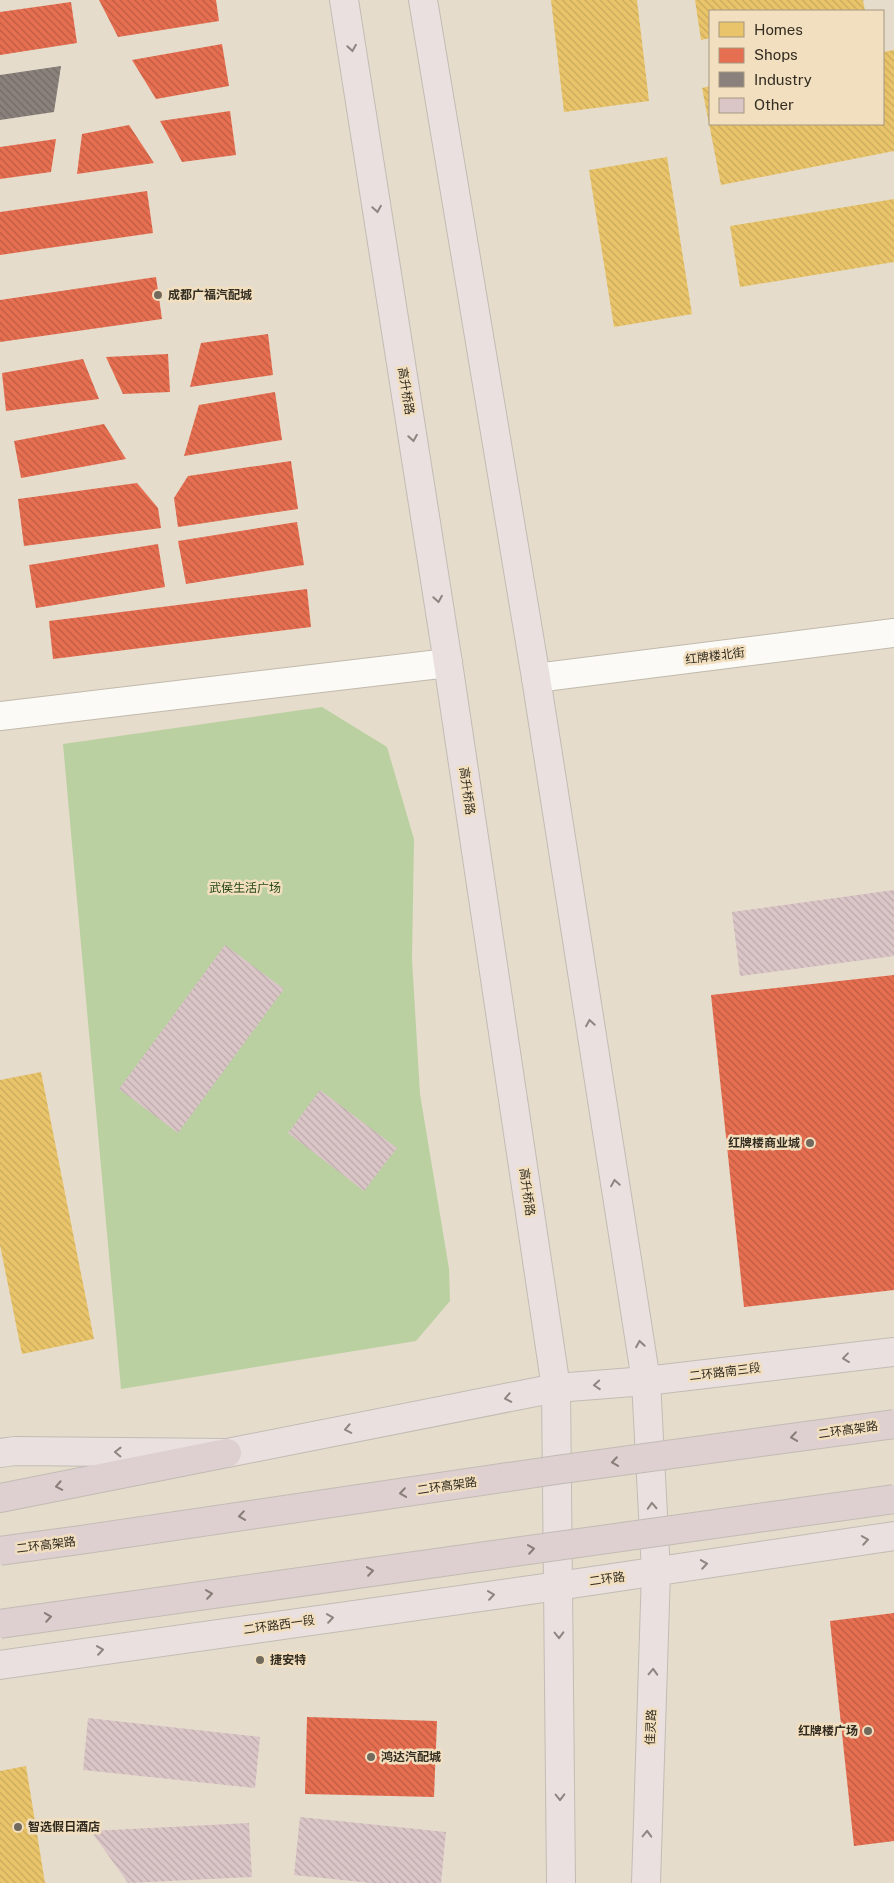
<svg xmlns="http://www.w3.org/2000/svg" width="894" height="1883" viewBox="0 0 894 1883" font-family="'Public Sans','Noto Sans SC',sans-serif">
  <style>
    .park { fill: #bad0a1 }
    .homes { fill: url(#homes-back-hatch) }
    .shops { fill: url(#shops-back-hatch) }
    .industry { fill: url(#industry-back-hatch) }
    .building { fill: url(#building-back-hatch) }
    .lines { fill: none; stroke-linecap: round; stroke-linejoin: round }
    .minor-casing { stroke: #c1b9ab; stroke-width: 30 }
    .major-casing { stroke: #c2bcb4; stroke-width: 30 }
    .highway-casing { stroke: #c2bcb4; stroke-width: 30 }
    .minor { stroke: #fbfaf7; stroke-width: 28 }
    .major { stroke: #e9e0df; stroke-width: 28 }
    .highway { stroke: #decfd1; stroke-width: 28 }
    .highway-bridge-casing { stroke: #c2bcb4; stroke-width: 30; stroke-linecap: butt }
    .highway-bridge { stroke: #decfd1; stroke-width: 28 }
    .oneway { stroke: #8e8680 }
    .oneway2 { stroke: #887e78 }
    .poi-dot { fill: #726a5c; stroke: #f1dfc0; stroke-width: 2 }
    .labels { text-anchor: middle; stroke-width: 5; stroke-linejoin: round; paint-order: stroke }
    .poi-label { font-size: 12px; font-weight: bold; fill: #332c20; stroke: #f1dfc0; text-anchor: start }
    .street-label { font-size: 12px; fill: #332c20; stroke: #f1dfc0 }
    .park-label { font-size: 12px; fill: #254812; stroke: #f1dfc0 }
  </style>
  <defs>
    <pattern id="homes-back-hatch" width="6" height="6" patternUnits="userSpaceOnUse" patternTransform="scale(1.25)"><rect width="6" height="6" fill="#e9c46a"/><path d="M-1 5l2 2M0 0l6 6M5-1l2 2" fill="none" stroke="#c8a95c"/></pattern>
    <pattern id="shops-back-hatch" width="6" height="6" patternUnits="userSpaceOnUse" patternTransform="scale(1.25)"><rect width="6" height="6" fill="#e76f51"/><path d="M-1 5l2 2M0 0l6 6M5-1l2 2" fill="none" stroke="#bc5b43"/></pattern>
    <pattern id="industry-back-hatch" width="6" height="6" patternUnits="userSpaceOnUse" patternTransform="scale(1.25)"><rect width="6" height="6" fill="#8a817c"/><path d="M-1 5l2 2M0 0l6 6M5-1l2 2" fill="none" stroke="#716a65"/></pattern>
    <pattern id="building-back-hatch" width="6" height="6" patternUnits="userSpaceOnUse" patternTransform="scale(1.25)"><rect width="6" height="6" fill="#dac5c7"/><path d="M-1 5l2 2M0 0l6 6M5-1l2 2" fill="none" stroke="#bca9ab"/></pattern>
  </defs>
  <rect width="100%" height="100%" fill="#e6dccb"/>
  <polygon class="park" points="322,707 387,747 414,839 412,959 420,1094 449,1269 450,1301 416,1341 121,1389 63,744"/>
  <g class="homes">
    <polygon points="551,0 637,0 649,101 564,112"/>
    <polygon points="695,0 863,0 865,11 710,11 710,38 701,40"/>
    <polygon points="894,50 894,151 721,185 702,88 710,86 710,124 883,124 883,52"/>
    <polygon points="667,157 692,314 614,327 589,170"/>
    <polygon points="894,199 894,262 740,287 730,226"/>
    <polygon points="41,1072 94,1339 22,1354 0,1245 0,1080"/>
    <polygon points="26,1766 45,1883 0,1883 0,1771"/>
  </g>
  <g class="shops">
    <polygon points="99,0 216,0 219,21 118,37"/>
    <polygon points="71,2 77,43 0,55 0,12"/>
    <polygon points="222,44 229,86 156,99 132,60"/>
    <polygon points="230,111 236,155 182,162 160,121"/>
    <polygon points="129,125 154,163 77,174 82,134"/>
    <polygon points="56,139 51,172 0,179 0,147"/>
    <polygon points="147,191 153,233 0,255 0,212"/>
    <polygon points="156,277 162,319 0,342 0,300"/>
    <polygon points="268,334 273,375 190,387 201,343"/>
    <polygon points="168,354 170,392 123,394 106,357"/>
    <polygon points="83,359 99,399 6,411 2,373"/>
    <polygon points="275,392 282,440 184,456 199,405"/>
    <polygon points="104,424 126,459 21,478 14,441"/>
    <polygon points="291,461 298,509 178,527 174,498 188,476"/>
    <polygon points="137,483 158,508 161,528 24,546 18,499"/>
    <polygon points="297,522 304,565 186,584 178,541"/>
    <polygon points="158,544 165,587 36,608 29,565"/>
    <polygon points="307,589 311,627 53,659 49,621"/>
    <polygon points="894,975 894,1290 744,1307 711,995"/>
    <polygon points="894,1613 894,1841 854,1846 830,1621"/>
    <polygon points="307,1717 437,1721 434,1797 305,1794"/>
  </g>
  <polygon class="industry" points="61,66 54,112 0,120 0,75"/>
  <g class="building">
    <polygon points="894,890 894,956 740,976 732,912"/>
    <polygon points="225,945 284,989 178,1133 119,1089"/>
    <polygon points="320,1090 397,1148 364,1191 288,1133"/>
    <polygon points="88,1718 260,1737 255,1788 83,1770"/>
    <polygon points="300,1817 446,1832 441,1883 371,1883 294,1875"/>
    <polygon points="249,1823 252,1877 128,1883 91,1831"/>
  </g>
  <g class="lines">
    <g class="minor-casing">
      <g id="minor">
        <polyline points="536,678 894,633"/>
        <polyline points="0,716 448,663"/>
      </g>
    </g>
    <g class="major-casing">
      <g id="major">
        <polyline points="344,0 448,663 556,1388 561,1883"/>
        <polyline points="423,0 536,678 646,1381 656,1572 646,1883"/>
        <polyline points="0,1453 15,1451 227,1453 556,1388 646,1381 894,1352"/>
        <polyline points="0,1665 558,1586 894,1536"/>
      </g>
    </g>
    <g class="highway-casing">
      <polyline id="highway" points="0,1498 227,1453"/>
    </g>
    <use href="#minor" class="minor"/>
    <use href="#major" class="major"/>
    <use href="#highway" class="highway"/>
    <g class="highway-bridge-casing">
      <g id="highway-bridge">
        <polyline points="0,1551 80,1540 556,1470 894,1424"/>
        <polyline points="0,1624 894,1499"/>
      </g>
    </g>
    <use href="#highway-bridge" class="highway-bridge"/>
  </g>
  <defs><path id="oneway-chevron" d="M-2-3.5L2.5 0L-2 3.5" fill="none" stroke-width="1.6" stroke-linecap="round" stroke-linejoin="round" transform="scale(1.25)"/></defs>
  <g class="oneway">
    <use href="#oneway-chevron" transform="translate(352 48) rotate(81)"/>
    <use href="#oneway-chevron" transform="translate(377 209) rotate(81)"/>
    <use href="#oneway-chevron" transform="translate(413 438) rotate(81)"/>
    <use href="#oneway-chevron" transform="translate(438 599) rotate(81)"/>
    <use href="#oneway-chevron" transform="translate(590 1023) rotate(-99)"/>
    <use href="#oneway-chevron" transform="translate(615 1183) rotate(-99)"/>
    <use href="#oneway-chevron" transform="translate(640 1344) rotate(-99)"/>
    <use href="#oneway-chevron" transform="translate(846 1358) rotate(173)"/>
    <use href="#oneway-chevron" transform="translate(597 1385) rotate(176)"/>
    <use href="#oneway-chevron" transform="translate(508 1398) rotate(169)"/>
    <use href="#oneway-chevron" transform="translate(348 1429) rotate(169)"/>
    <use href="#oneway-chevron" transform="translate(118 1452) rotate(-179)"/>
    <use href="#oneway-chevron" transform="translate(652 1506) rotate(-93)"/>
    <use href="#oneway-chevron" transform="translate(865 1540) rotate(-9)"/>
    <use href="#oneway-chevron" transform="translate(704 1564) rotate(-9)"/>
    <use href="#oneway-chevron" transform="translate(491 1595) rotate(-8)"/>
    <use href="#oneway-chevron" transform="translate(330 1618) rotate(-8)"/>
    <use href="#oneway-chevron" transform="translate(559 1635) rotate(89)"/>
    <use href="#oneway-chevron" transform="translate(100 1650) rotate(-8)"/>
    <use href="#oneway-chevron" transform="translate(653 1672) rotate(-88)"/>
    <use href="#oneway-chevron" transform="translate(560 1797) rotate(89)"/>
    <use href="#oneway-chevron" transform="translate(647 1834) rotate(-88)"/>
  </g>
  <g class="oneway2">
    <use href="#oneway-chevron" transform="translate(794 1437) rotate(172)"/>
    <use href="#oneway-chevron" transform="translate(615 1462) rotate(172)"/>
    <use href="#oneway-chevron" transform="translate(59 1486) rotate(169)"/>
    <use href="#oneway-chevron" transform="translate(403 1493) rotate(172)"/>
    <use href="#oneway-chevron" transform="translate(242 1516) rotate(172)"/>
    <use href="#oneway-chevron" transform="translate(531 1549) rotate(-8)"/>
    <use href="#oneway-chevron" transform="translate(370 1571) rotate(-8)"/>
    <use href="#oneway-chevron" transform="translate(209 1594) rotate(-8)"/>
    <use href="#oneway-chevron" transform="translate(48 1617) rotate(-9)"/>
  </g>
  <g class="poi-dot">
    <circle cx="158" cy="295" r="5"/>
    <circle cx="810" cy="1143" r="5"/>
    <circle cx="260" cy="1660" r="5"/>
    <circle cx="868" cy="1731" r="5"/>
    <circle cx="371" cy="1757" r="5"/>
    <circle cx="18" cy="1827" r="5"/>
  </g>
  <g class="labels">
    <g class="poi-label">
      <text x="168" y="299">成都广福汽配城</text>
      <text x="800" y="1147" text-anchor="end">红牌楼商业城</text>
      <text x="270" y="1664">捷安特</text>
      <text x="858" y="1735" text-anchor="end">红牌楼广场</text>
      <text x="381" y="1761">鸿达汽配城</text>
      <text x="28" y="1831">智选假日酒店</text>
    </g>
    <g class="street-label">
      <text transform="translate(406 391) rotate(81)" y="4">高升桥路</text>
      <text transform="translate(715 656) rotate(-7)" y="4">红牌楼北街</text>
      <text transform="translate(467 791) rotate(82)" y="4">高升桥路</text>
      <text transform="translate(527 1192) rotate(82)" y="4">高升桥路</text>
      <text transform="translate(725 1372) rotate(-7)" y="4">二环路南三段</text>
      <text transform="translate(848 1430) rotate(-8)" y="4">二环高架路</text>
      <text transform="translate(447 1486) rotate(-8)" y="4">二环高架路</text>
      <text transform="translate(46 1545) rotate(-7)" y="4">二环高架路</text>
      <text transform="translate(607 1579) rotate(-8)" y="4">二环路</text>
      <text transform="translate(279 1625) rotate(-8)" y="4">二环路西一段</text>
      <text transform="translate(651 1727) rotate(-88)" y="4">佳灵路</text>
    </g>
    <g class="park-label">
      <text x="245" y="892">武侯生活广场</text>
    </g>
  </g>
  <rect x="709" y="10" width="175" height="115" fill="#f1dfc0" stroke="#a59780"/>
  <rect x="719" y="22" width="25" height="15" fill="#e9c46a" stroke="#a59780"/>
  <text x="754" y="35" font-size="15" fill="#332c20">Homes</text>
  <rect x="719" y="48" width="25" height="15" fill="#e76f51" stroke="#a59780"/>
  <text x="754" y="60" font-size="15" fill="#332c20">Shops</text>
  <rect x="719" y="72" width="25" height="15" fill="#8a817c" stroke="#a59780"/>
  <text x="754" y="85" font-size="15" fill="#332c20">Industry</text>
  <rect x="719" y="98" width="25" height="15" fill="#dac5c7" stroke="#a59780"/>
  <text x="754" y="110" font-size="15" fill="#332c20">Other</text>
</svg>
